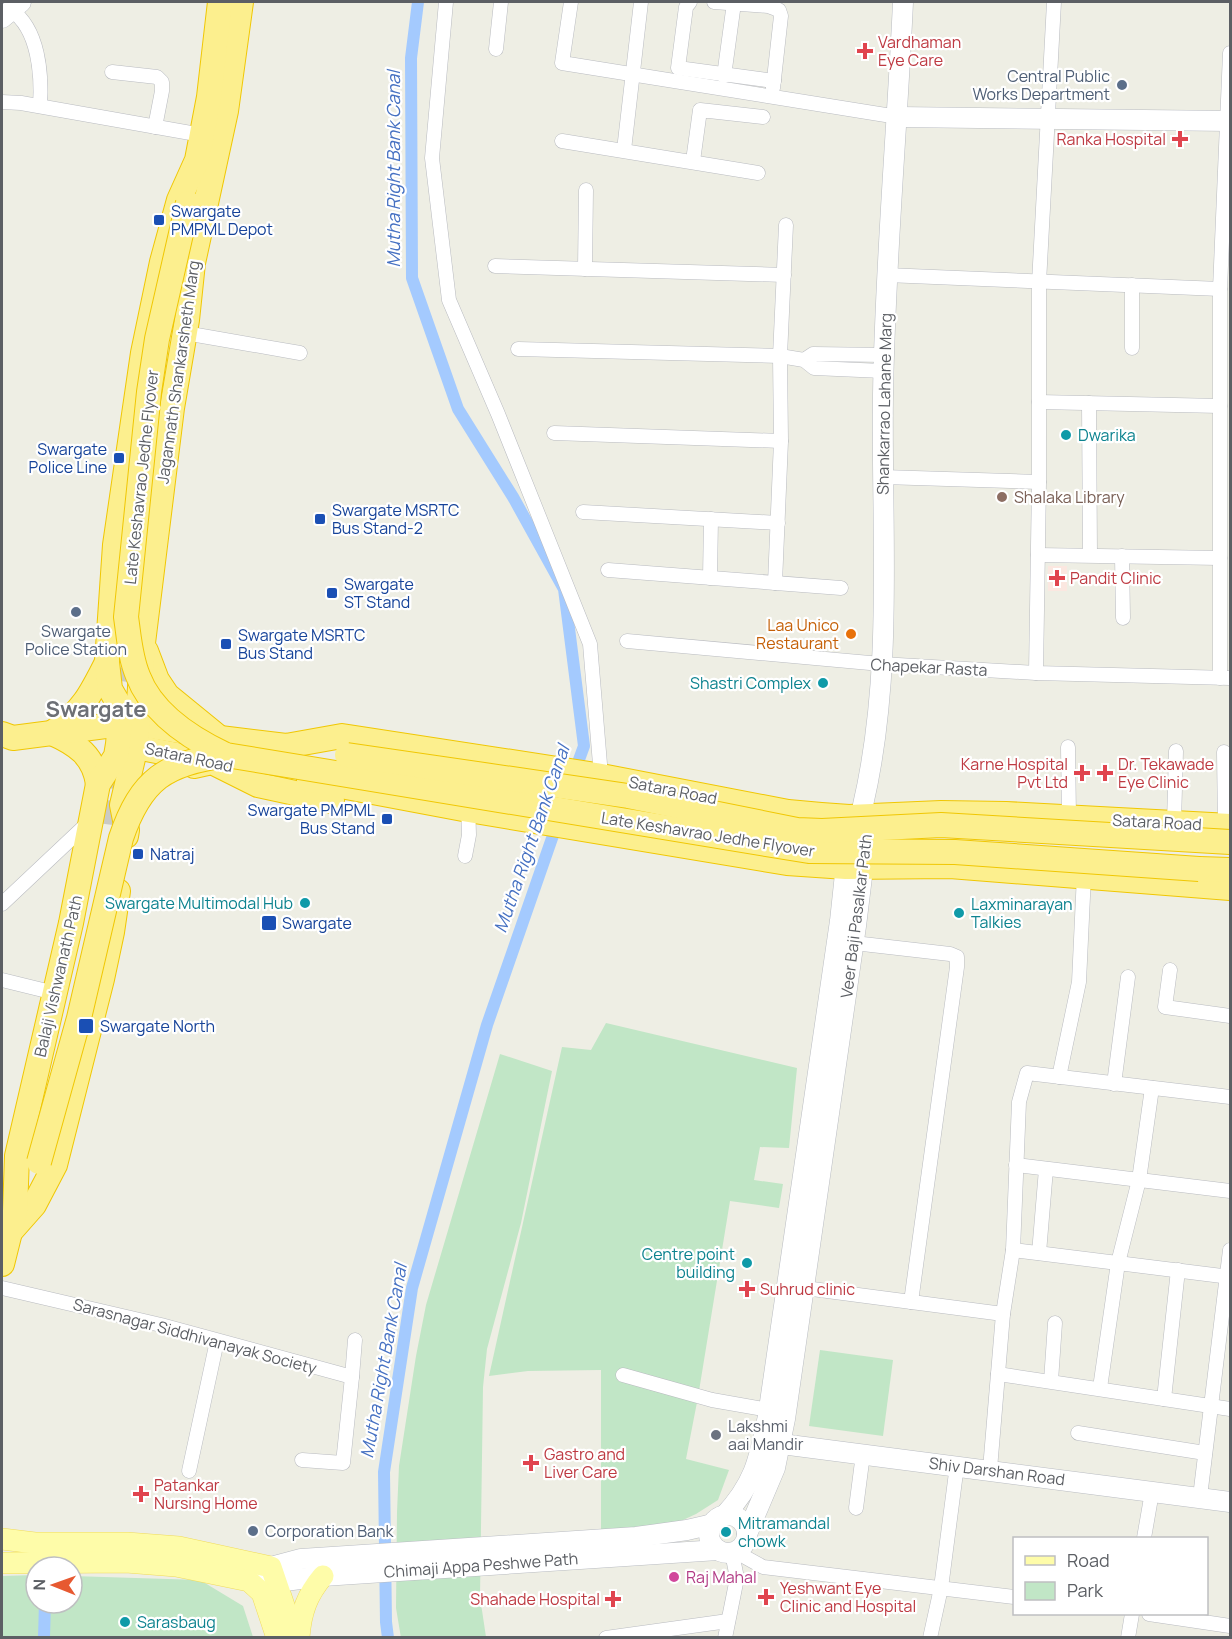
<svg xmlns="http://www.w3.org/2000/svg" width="1232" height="1639" viewBox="0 0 1232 1639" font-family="Manrope,sans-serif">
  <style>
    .medical { fill: #fbe7e0 }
    .green { fill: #c1e6c6 }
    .water { fill: #a4cafe }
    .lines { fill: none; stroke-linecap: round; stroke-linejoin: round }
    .canal { stroke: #a4cafe; stroke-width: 12 }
    .highway-tunnel { stroke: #cacac4; stroke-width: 24; stroke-dasharray: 24 12; stroke-linecap: butt }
    .street-casing { stroke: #b9bbc0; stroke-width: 15 }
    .secondary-casing { stroke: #b9bcc2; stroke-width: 21 }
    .primary-casing { stroke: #f0db5c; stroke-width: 22 }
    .highway-casing { stroke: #f0c703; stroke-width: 26 }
    .street { stroke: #fff; stroke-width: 14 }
    .secondary { stroke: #fff; stroke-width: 20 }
    .primary { stroke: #fefca9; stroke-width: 21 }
    .highway { stroke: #fcef8e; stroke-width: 24 }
    .highway-bridge-casing { stroke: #f0c703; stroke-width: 26; stroke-linecap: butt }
    .highway-bridge { stroke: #fcef8e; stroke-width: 24 }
    .health-dot { fill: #e0444e; stroke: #fff; stroke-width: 2 }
    .service-dot { fill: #5c6f8a; stroke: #fff; stroke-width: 2 }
    .transit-dot { fill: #1a4fb4; stroke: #fff; stroke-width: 2 }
    .culture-dot { fill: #0f9aa8; stroke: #fff; stroke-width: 2 }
    .education-dot { fill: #8d6e63; stroke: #fff; stroke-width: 2 }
    .food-dot { fill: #e8710a; stroke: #fff; stroke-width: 2 }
    .worship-dot { fill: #6b7280; stroke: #fff; stroke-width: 2 }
    .hotel-dot { fill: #d1479c; stroke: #fff; stroke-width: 2 }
    .labels { text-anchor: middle; stroke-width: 4.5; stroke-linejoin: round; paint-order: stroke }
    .health-label { font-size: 16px; fill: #be3a42; stroke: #fff; text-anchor: start }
    .service-label { font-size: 16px; fill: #4e5e75; stroke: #fff; text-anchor: end }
    .transit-label { font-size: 16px; fill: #164399; stroke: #fff; text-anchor: start }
    .street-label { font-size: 16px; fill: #5c5f64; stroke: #fff }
    .culture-label { font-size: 16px; fill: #0d838f; stroke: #fff; text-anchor: start }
    .education-label { font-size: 16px; fill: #785e54; stroke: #fff; text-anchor: start }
    .food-label { font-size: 16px; fill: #c56008; stroke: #fff; text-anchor: end }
    .worship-label { font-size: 16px; fill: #5b616d; stroke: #fff; text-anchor: start }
    .hotel-label { font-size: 16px; fill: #b23c85; stroke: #fff; text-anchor: start }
    .water-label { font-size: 18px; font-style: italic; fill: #4671c2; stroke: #fff }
    .district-label { font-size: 22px; font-weight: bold; fill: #6d7076; stroke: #fff }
  </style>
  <rect width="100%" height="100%" fill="#eeeee4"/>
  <rect class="medical" x="1048" y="566" width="19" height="25"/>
  <g class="green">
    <polygon points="606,1023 797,1068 789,1148 760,1147 754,1180 783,1184 779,1208 730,1201 698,1397 686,1459 729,1470 718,1500 696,1514 670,1526 601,1532 601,1370 528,1371 489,1376 562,1047 591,1050"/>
    <polygon points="500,1054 552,1071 521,1223 487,1349 483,1387 480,1597 486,1637 401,1638 396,1608 397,1512 399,1466 416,1356 426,1305"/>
    <polygon points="820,1350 893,1360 883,1436 809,1426"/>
    <polygon points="36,1575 36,1603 72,1603 72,1576 200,1580 243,1606 253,1637 2,1637 2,1576"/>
  </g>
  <polygon class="water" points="39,1603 51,1603 50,1637 38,1637"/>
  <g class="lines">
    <g class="canal">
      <polyline points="418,2 411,58 412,278 458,409 513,497 564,589 584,746 573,776"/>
      <polyline points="388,1638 386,1622 384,1472 412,1288 487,1025 558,821"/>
    </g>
    <g class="highway-tunnel">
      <polyline points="118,717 124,668"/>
      <polyline points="105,824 113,760"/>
    </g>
    <g class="street-casing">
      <g id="street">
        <polyline points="446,2 432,158 449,300 498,414 590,644 601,776"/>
        <polyline points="571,2 562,63 898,117"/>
        <polyline points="690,2 686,7 678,68 774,81"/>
        <polyline points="714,2 768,6 779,10 781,16 773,88"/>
        <path d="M11,10c28,19 31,65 29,96"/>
        <polyline points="496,49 501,2"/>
        <polyline points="112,72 157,77 162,82 162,91 155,127"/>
        <polyline points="724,76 734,3"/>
        <polyline points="2,102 21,103 202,135"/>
        <polyline points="562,141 758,173"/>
        <polyline points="624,150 641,2"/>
        <polyline points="693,161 700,110 763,117"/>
        <polyline points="495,266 784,275"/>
        <polyline points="585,269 586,190"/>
        <polyline points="886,275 1220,289"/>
        <polyline points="185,333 300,353"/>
        <polyline points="1132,348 1132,285"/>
        <polyline points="518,349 780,356 804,360 814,368 883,371"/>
        <polyline points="804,360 813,354 884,355"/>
        <polyline points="1039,402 1220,406"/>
        <polyline points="1089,403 1090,555"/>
        <polyline points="554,433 781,441"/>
        <polyline points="883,477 1039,482"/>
        <polyline points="583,512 778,523"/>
        <polyline points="1038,555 1220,558"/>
        <polyline points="1122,556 1123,618"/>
        <polyline points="608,570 841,588"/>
        <polyline points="710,578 711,519"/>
        <polyline points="775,583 781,441 780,356 786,225"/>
        <polyline points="627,641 881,664 1036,673 1230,678"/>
        <polyline points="1036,673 1039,482 1039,283 1054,2"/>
        <polyline points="1220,678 1220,289 1230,53"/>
        <polyline points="1068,747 1069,817"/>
        <polyline points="1224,752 1225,826"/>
        <polyline points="1174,823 1176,751"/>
        <polyline points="465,856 469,835 468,803"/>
        <polyline points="2,904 89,822"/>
        <polyline points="854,943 950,954 957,957 957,967 911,1302"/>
        <polyline points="1170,970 1165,1007 1230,1016"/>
        <polyline points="2,980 55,993"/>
        <polyline points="1059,1077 1079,982 1084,875"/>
        <polyline points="1114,1084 1128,977"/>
        <polyline points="1016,1165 1230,1191"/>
        <polyline points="1013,1250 1230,1277"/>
        <polyline points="1039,1253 1046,1169"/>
        <polyline points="797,1287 1003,1314"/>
        <polyline points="2,1288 161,1325 352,1377 355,1340"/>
        <polyline points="998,1374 1230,1409"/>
        <polyline points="623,1375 712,1400 769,1410"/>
        <polyline points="1051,1381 1055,1323"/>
        <polyline points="1100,1388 1118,1263 1139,1180 1152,1088"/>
        <polyline points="1164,1399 1178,1270"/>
        <polyline points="1078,1433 1205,1453"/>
        <polyline points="302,1460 343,1463 352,1377"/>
        <polyline points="990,1469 1003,1314 1013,1250 1019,1102 1027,1073 1230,1097"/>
        <polyline points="189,1471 217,1341"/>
        <polyline points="1200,1497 1230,1250"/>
        <polyline points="856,1508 863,1454"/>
        <polyline points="1144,1538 1152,1492"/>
        <polyline points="736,1552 763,1567 1014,1597"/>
        <polyline points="1149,1614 1230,1626"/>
        <polyline points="606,1638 728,1621"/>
        <polyline points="725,1638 737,1578 732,1553"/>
        <polyline points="930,1638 941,1588 957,1465"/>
        <polyline points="1128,1638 1132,1614"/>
      </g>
    </g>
    <g class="secondary-casing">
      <g id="secondary">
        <polyline points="2,18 21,2"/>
        <polyline points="898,117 1230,121"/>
        <path d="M863,805c31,-133 18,-274 20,-410 2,-132 14,-262 20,-393"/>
        <polyline points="766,1442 1230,1502"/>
        <circle cx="728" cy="1534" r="19"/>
        <path d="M724,1516c31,-33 35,-57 44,-100l72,-495 7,-66"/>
        <polyline points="747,1534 775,1468 785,1419 856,926 865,852"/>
        <polyline points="258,1575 271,1567 301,1559 636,1537 687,1530 713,1524"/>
        <polyline points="261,1588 277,1582 323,1576 718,1550"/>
      </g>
    </g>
    <g class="primary-casing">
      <g id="primary">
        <polyline points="2,1539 35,1543 127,1543 179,1547 271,1567 295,1638"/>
        <polyline points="2,1563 126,1562 176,1566 249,1581 262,1593 277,1638"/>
        <path d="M299,1637c2,-25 8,-42 24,-61"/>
      </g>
    </g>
    <g class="highway-casing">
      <g id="highway">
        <polyline points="146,651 157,680 167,695 216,735"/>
        <path d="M52,733c30,-21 39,-39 55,-71"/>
        <path d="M52,733c25,11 42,23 46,51"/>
        <polyline points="2,734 13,738 121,724 138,724 220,738 286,746 342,736 596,775 788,812 821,815 849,817 941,813 1006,814 1230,826"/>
        <polyline points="121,744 207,761"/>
        <polyline points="194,766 212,762 258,785 332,801"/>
        <polyline points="309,780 463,809 787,863 846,867 950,866 1230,888"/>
        <polyline points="126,836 127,830 122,805 136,746 143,643 172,408 187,320 193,263 226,111 241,2"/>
        <polyline points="1199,869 1230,870"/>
        <polyline points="11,1231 34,1205 55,1165 102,979 112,932 118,891"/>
        <polyline points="2,1264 15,1212 17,1156 71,923 98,784 116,756 118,744 121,708 110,689 107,662 115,545 143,353 162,262 179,200 197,160 209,97 220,2"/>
      </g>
    </g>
    <use href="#street" class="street"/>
    <use href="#secondary" class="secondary"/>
    <use href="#primary" class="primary"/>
    <use href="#highway" class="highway"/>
    <g class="highway-bridge-casing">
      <g id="highway-bridge">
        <path d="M188,203l-31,136 -8,53 -23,225c3,20 4,40 12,59 14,37 54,63 88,79l583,96 146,1 244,17"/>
        <polyline points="347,755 628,796 797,830 822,831 941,825 1230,842"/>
        <path d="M39,1162l40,-144 42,-180c20,-59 45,-75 105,-83"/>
      </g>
    </g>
    <use href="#highway-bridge" class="highway-bridge"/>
  </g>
  <g class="health-dot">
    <path d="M862 42h6v6h6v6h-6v6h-6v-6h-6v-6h6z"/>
    <path d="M1177 130h6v6h6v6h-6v6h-6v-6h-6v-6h6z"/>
    <path d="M1054 569h6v6h6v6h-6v6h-6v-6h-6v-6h6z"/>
    <path d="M1079 764h6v6h6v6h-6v6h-6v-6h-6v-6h6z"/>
    <path d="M1102 764h6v6h6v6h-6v6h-6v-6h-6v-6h6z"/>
    <path d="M744 1280h6v6h6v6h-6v6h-6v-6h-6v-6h6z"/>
    <path d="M528 1454h6v6h6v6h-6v6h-6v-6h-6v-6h6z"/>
    <path d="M138 1485h6v6h6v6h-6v6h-6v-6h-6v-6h6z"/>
    <path d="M763 1588h6v6h6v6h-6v6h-6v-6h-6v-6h6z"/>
    <path d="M610 1590h6v6h6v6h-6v6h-6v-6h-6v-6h6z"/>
  </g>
  <g class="service-dot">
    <circle cx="1122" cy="85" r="6"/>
    <circle cx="76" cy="612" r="6"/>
    <circle cx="253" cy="1531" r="6"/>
  </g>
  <g class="transit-dot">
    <rect x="153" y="214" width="12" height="12" rx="3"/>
    <rect x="113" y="452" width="12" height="12" rx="3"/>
    <rect x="314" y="513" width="12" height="12" rx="3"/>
    <rect x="326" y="587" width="12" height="12" rx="3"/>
    <rect x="220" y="638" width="12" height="12" rx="3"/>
    <rect x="381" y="813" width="12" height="12" rx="3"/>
    <rect x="132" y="848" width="12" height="12" rx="3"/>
    <rect x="261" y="915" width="16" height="16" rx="3"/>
    <rect x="78" y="1018" width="16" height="16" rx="3"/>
  </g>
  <g class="culture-dot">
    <circle cx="1066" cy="435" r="6"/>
    <circle cx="823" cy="683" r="6"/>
    <circle cx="305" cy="903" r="6"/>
    <circle cx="959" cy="913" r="6"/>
    <circle cx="747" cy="1263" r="6"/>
    <circle cx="726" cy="1532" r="6"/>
    <circle cx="125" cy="1622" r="6"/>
  </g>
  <circle class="education-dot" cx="1002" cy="497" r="6"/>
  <circle class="food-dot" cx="851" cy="634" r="6"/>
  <circle class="worship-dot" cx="716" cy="1435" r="6"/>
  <circle class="hotel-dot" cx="674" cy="1577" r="6"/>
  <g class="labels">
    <g class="health-label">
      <text x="878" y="48">Vardhaman<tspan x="878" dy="18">Eye Care</tspan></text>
      <text x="1166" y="145" text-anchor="end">Ranka Hospital</text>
      <text x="1070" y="584">Pandit Clinic</text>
      <text x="1068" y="770" text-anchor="end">Karne Hospital<tspan x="1068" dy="18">Pvt Ltd</tspan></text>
      <text x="1118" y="770">Dr. Tekawade<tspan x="1118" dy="18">Eye Clinic</tspan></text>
      <text x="760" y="1295">Suhrud clinic</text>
      <text x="544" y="1460">Gastro and<tspan x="544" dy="18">Liver Care</tspan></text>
      <text x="154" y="1491">Patankar<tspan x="154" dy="18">Nursing Home</tspan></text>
      <text x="780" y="1594">Yeshwant Eye<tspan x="780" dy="18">Clinic and Hospital</tspan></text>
      <text x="600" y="1605" text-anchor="end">Shahade Hospital</text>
    </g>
    <g class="service-label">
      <text x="1110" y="82">Central Public<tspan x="1110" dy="18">Works Department</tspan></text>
      <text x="76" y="637" text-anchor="middle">Swargate<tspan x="76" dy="18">Police Station</tspan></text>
      <text x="265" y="1537" text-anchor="start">Corporation Bank</text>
    </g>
    <g class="transit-label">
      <text x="171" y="217">Swargate<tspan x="171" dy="18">PMPML Depot</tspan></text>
      <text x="107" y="455" text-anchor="end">Swargate<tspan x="107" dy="18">Police Line</tspan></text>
      <text x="332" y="516">Swargate MSRTC<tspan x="332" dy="18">Bus Stand-2</tspan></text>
      <text x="344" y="590">Swargate<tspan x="344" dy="18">ST Stand</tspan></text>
      <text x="238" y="641">Swargate MSRTC<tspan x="238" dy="18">Bus Stand</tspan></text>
      <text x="375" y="816" text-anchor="end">Swargate PMPML<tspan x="375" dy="18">Bus Stand</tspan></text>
      <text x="150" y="860">Natraj</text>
      <text x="282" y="929">Swargate</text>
      <text x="100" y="1032">Swargate North</text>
    </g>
    <g class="street-label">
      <text transform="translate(178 372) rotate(-82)" y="6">Jagannath Shankarsheth Marg</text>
      <text transform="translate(884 404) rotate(-89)" y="6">Shankarrao Lahane Marg</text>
      <text transform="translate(141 477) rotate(-84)" y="6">Late Keshavrao Jedhe Flyover</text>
      <text transform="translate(929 667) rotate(3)" y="6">Chapekar Rasta</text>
      <text transform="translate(189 757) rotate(12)" y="6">Satara Road</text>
      <text transform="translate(673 790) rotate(11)" y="6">Satara Road</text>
      <text transform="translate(1157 822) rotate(3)" y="6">Satara Road</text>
      <text transform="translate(708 834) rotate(9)" y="6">Late Keshavrao Jedhe Flyover</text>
      <text transform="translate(856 916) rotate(-83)" y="6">Veer Baji Pasalkar Path</text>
      <text transform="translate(58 976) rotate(-77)" y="6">Balaji Vishwanath Path</text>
      <text transform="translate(195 1336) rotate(15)" y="6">Sarasnagar Siddhivanayak Society</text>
      <text transform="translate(997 1471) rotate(7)" y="6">Shiv Darshan Road</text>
      <text transform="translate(481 1565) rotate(-4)" y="6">Chimaji Appa Peshwe Path</text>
    </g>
    <g class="culture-label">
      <text x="1078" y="441">Dwarika</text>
      <text x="811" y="689" text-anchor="end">Shastri Complex</text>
      <text x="293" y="909" text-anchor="end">Swargate Multimodal Hub</text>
      <text x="971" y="910">Laxminarayan<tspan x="971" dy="18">Talkies</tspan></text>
      <text x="735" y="1260" text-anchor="end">Centre point<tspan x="735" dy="18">building</tspan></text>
      <text x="738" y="1529">Mitramandal<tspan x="738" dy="18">chowk</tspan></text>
      <text x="137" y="1628">Sarasbaug</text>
    </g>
    <g class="education-label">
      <text x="1014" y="503">Shalaka Library</text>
    </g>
    <g class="food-label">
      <text x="839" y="631">Laa Unico<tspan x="839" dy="18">Restaurant</tspan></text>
    </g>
    <g class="worship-label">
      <text x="728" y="1432">Lakshmi<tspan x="728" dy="18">aai Mandir</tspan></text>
    </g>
    <g class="hotel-label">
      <text x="686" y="1583">Raj Mahal</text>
    </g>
    <g class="water-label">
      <text transform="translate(394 169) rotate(-90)" y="6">Mutha Right Bank Canal</text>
      <text transform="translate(532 839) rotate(-71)" y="6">Mutha Right Bank Canal</text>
      <text transform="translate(384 1361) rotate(-80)" y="6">Mutha Right Bank Canal</text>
    </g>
    <g class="district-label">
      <text x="96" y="717">Swargate</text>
    </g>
  </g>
  <rect width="1232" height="1639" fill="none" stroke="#5c5f64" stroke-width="6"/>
  <rect x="1013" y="1537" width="195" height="78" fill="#ffffff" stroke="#bebfc1" stroke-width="1.5"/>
  <rect x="1025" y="1556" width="30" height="9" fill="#fefca9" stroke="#bebfc1" stroke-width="1.5"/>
  <text x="1067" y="1567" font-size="18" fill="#5c5f64">Road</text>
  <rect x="1025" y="1582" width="30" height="18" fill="#c1e6c6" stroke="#bebfc1" stroke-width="1.5"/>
  <text x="1067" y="1597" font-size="18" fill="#5c5f64">Park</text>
  <g transform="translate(54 1585) rotate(271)"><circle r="28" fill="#ffffff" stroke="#bebfc1" stroke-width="1.5"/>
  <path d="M0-4.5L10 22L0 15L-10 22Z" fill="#e75931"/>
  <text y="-9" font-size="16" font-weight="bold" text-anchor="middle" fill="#5c5f64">N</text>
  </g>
</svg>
